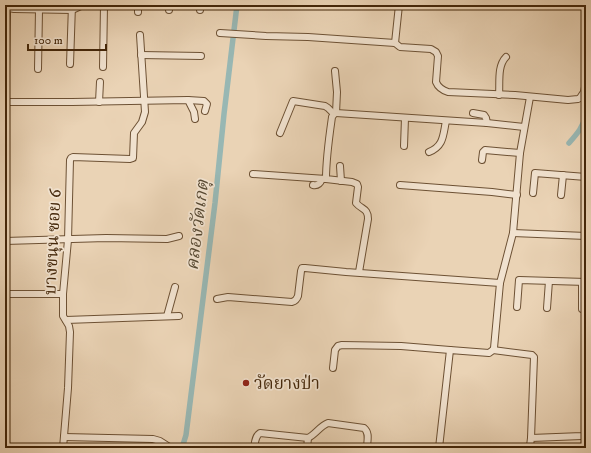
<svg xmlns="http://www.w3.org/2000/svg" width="591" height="453" viewBox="0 0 591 453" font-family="'IM FELL DW Pica','Noto Serif Thai',serif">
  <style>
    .green { fill: #bdba89; stroke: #807049 }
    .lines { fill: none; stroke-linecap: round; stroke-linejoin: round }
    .canal { stroke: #98b7b3; stroke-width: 5.5 }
    .minor-casing { stroke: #6d5134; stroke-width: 8 }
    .minor { stroke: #f1e2cf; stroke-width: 6 }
    .poi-dot { fill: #8f2418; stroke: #f1e2cf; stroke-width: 1.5 }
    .labels { text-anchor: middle; stroke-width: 3.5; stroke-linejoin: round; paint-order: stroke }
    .street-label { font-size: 17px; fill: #432609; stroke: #f1e2cf }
    .poi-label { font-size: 17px; fill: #432609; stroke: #f1e2cf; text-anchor: start }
    .water-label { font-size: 18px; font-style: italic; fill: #584a34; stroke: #f1e2cf }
  </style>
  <rect width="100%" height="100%" fill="#ead3b5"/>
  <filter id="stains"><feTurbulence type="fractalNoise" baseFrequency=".005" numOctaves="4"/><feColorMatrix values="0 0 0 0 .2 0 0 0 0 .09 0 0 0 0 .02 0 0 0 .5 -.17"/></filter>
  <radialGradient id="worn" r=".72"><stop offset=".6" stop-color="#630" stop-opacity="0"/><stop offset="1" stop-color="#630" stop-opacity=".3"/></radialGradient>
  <polygon class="green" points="5,5 72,5 72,10 14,9"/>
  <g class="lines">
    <g class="canal">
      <path d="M569,143c8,-9 15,-17 17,-29"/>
      <polyline points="182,448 186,435 215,203 224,114 237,5"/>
    </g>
    <g class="minor-casing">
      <g id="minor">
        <polyline points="169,5 169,10"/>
        <polyline points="5,7 14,9 72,10 83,5"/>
        <polyline points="200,10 200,5"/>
        <polyline points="138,12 138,5"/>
        <path d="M220,33l46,3 42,1 87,6 5,4 31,2 5,3 2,4 -2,26c2,5 6,8 12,10l67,3 53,5 10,-1 2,-1 4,-6 1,-5 1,-16"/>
        <polyline points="395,43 399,5"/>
        <polyline points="141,55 201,56"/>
        <polyline points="70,64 72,5"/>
        <polyline points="103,67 104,5"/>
        <polyline points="6,69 7,7"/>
        <polyline points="38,69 39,10"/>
        <path d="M335,71l2,21 -1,21 -2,1 -2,3c-3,21 -6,41 -6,62l26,3 5,2 1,3 -2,16c6,7 12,5 12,16l-9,53"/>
        <path d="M499,95c1,-12 -2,-29 7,-38"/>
        <polyline points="188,100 204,101 207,104 205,111"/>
        <polyline points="5,102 72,102 188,100 194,112 195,119"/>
        <polyline points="99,102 100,82"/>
        <polyline points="336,113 487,123 524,127"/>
        <polyline points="473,113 484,115 486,118 487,123"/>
        <polyline points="280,133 293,101 325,106 328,108 334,114"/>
        <polyline points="404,146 405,118"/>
        <path d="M429,152c15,-6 14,-17 17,-31"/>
        <polyline points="482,160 483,152 485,150 520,153"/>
        <polyline points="340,166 341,181"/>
        <polyline points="253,174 326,179"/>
        <path d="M313,185c5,1 7,-1 9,-6"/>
        <polyline points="400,185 492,192 517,195"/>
        <polyline points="533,193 535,173 586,177"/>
        <polyline points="561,195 563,175"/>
        <polyline points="513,233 586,236"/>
        <polyline points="5,241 106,238 167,239 179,236"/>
        <polyline points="5,294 63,294"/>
        <path d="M217,299l11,-2 64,5c3,-1 5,-3 6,-6l3,-25 1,-3h3l41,4 154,11"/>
        <polyline points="517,307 519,280 586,282"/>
        <polyline points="547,308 549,281"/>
        <polyline points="582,309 582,282"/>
        <polyline points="167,316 175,287"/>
        <polyline points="66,320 179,316"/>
        <polyline points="493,350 532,355 534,357 531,438"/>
        <polyline points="333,368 335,350 338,346 342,345 401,346 450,350"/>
        <polyline points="64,437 153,439 160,441 171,448"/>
        <polyline points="63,448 68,388 70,332 69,326 63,316 63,294 68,240 70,160 71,158 73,157 130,159 133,158 134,133 142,122 145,112 140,35"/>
        <path d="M254,448c1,-5 1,-12 6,-15l48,5c8,-4 12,-12 20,-15l36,5c6,5 3,13 3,20"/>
        <polyline points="307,448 308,438"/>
        <polyline points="439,448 450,350 489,353 493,350 494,348 500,283 513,233 520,153 530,97"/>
        <polyline points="519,448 528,447 530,446 531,438 582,436 584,435 586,431"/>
      </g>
    </g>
    <use href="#minor" class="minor"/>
  </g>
  <circle class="poi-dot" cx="246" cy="383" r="4"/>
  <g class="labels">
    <g class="street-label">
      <text transform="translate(52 242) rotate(-87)" y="6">บางขนุน ซอย 6</text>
    </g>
    <g class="poi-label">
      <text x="254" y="389">วัดยางป่า</text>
    </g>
    <g class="water-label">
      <text transform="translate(197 225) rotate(-83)" y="6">คลองวัดเกตุ</text>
    </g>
  </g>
  <rect width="591" height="453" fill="none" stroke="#ead3b5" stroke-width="20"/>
  <rect x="6" y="6" width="579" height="441" fill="none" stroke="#432609" stroke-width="2"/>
  <rect x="10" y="10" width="571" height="433" fill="none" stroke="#432609"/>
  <path d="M28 44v6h78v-6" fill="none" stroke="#432609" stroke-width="2"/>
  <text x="34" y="44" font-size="12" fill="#432609" stroke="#f1e2cf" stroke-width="3" paint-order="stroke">100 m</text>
  <rect width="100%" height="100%" filter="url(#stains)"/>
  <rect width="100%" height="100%" fill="url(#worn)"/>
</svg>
